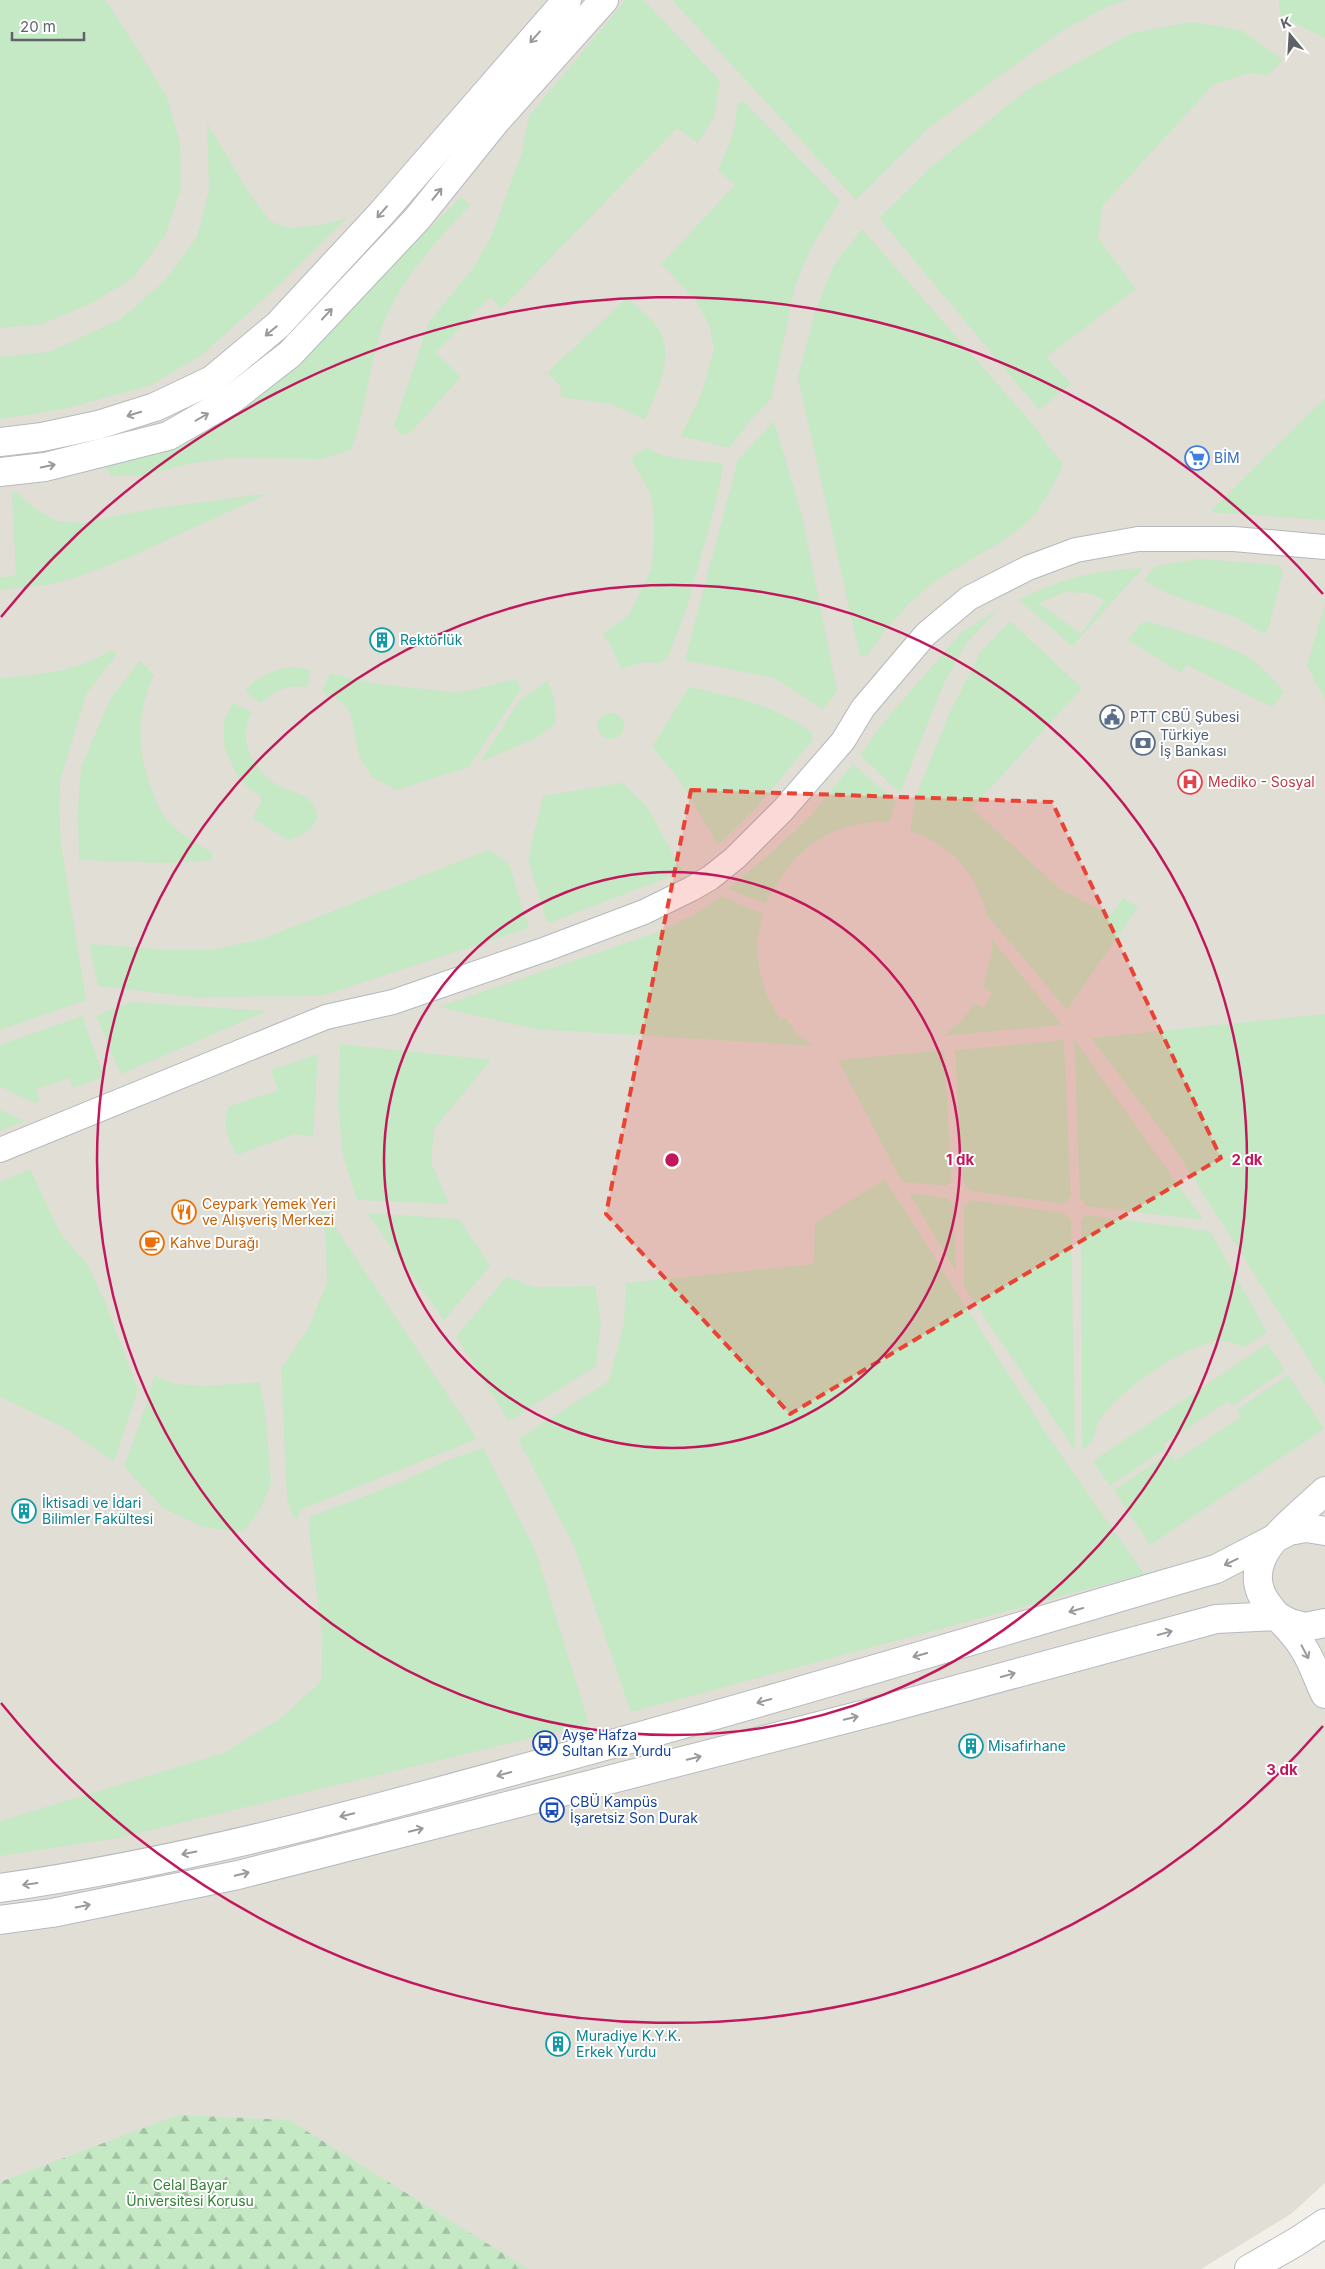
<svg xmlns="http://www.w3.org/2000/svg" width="1325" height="2269" viewBox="0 0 1325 2269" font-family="Inter,sans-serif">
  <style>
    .education { fill: #e1ded6 }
    .grass { fill: #c5e8c5; fill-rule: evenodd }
    .forest { fill: url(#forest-firs) }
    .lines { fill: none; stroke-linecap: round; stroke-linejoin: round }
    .street-casing { stroke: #b5b8bc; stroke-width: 26 }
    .secondary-casing { stroke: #b6babf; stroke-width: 30 }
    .street { stroke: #fff; stroke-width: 24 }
    .secondary { stroke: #fff; stroke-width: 28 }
    .oneway { stroke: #979a9d }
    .marked { fill: #ea4335; fill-opacity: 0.2; stroke: #ea4335; stroke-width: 4; stroke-dasharray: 10 6; stroke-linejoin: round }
    .ring { fill: none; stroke: #c2185b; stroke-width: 2.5 }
    .labels { text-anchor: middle; stroke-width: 4; stroke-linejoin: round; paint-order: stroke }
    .shop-label { font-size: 14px; fill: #366cbe; stroke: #fff; text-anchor: start }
    .culture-label { font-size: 14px; fill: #0d838f; stroke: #fff; text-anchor: start }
    .service-label { font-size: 14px; fill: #4e5e75; stroke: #fff; text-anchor: start }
    .health-label { font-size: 14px; fill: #be3a42; stroke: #fff; text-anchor: start }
    .food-label { font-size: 14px; fill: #c56008; stroke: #fff; text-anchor: start }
    .transit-label { font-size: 14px; fill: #164399; stroke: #fff; text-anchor: start }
    .park-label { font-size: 14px; fill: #348238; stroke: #fff }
    .centre { fill: #c2185b; stroke: #fff; stroke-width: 2.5 }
    .ring-label { font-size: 15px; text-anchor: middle; font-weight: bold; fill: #c2185b; stroke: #fff; stroke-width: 4; stroke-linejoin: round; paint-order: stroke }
  </style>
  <defs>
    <pattern id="forest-firs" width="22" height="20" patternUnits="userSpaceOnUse" patternTransform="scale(1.25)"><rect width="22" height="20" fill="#c5e8c5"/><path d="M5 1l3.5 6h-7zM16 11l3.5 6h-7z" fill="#a3c0a4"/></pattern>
  </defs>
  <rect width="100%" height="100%" fill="#f1efe8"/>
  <polygon class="education" points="0,0 1325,0 1325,2183 1291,2214 1201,2269 0,2269"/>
  <g class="grass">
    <polygon points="0,0 106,0 166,95 180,143 181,189 165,236 133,278 90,304 42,324 0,328"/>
    <polygon points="626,0 644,0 720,81 714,117 698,143 677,128 501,309 490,297 436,352 461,377 410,433 400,435 394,426 429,322 473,268 491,237 521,155 529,116"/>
    <polygon points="672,0 1127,0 1111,5 1063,30 931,126 856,200"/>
    <polygon points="1279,0 1325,0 1325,38 1280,16"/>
    <polygon points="1193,22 1241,30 1283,60 1267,76 1249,73 1213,85 1103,205 1098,238 1136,289 1046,357 1071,384 1039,410 879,218 931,167 1027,90 1132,33"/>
    <path d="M743,101l97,100 -30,49 -15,37 -24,112 -21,22 -21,27 -48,-12 20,-41 13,-45 -4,-24 -15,-26 -34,-36 74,-79 -17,-15c10,-22 19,-41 19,-65z"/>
    <polygon points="207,123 251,196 271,222 290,228 318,225 346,219 278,286 203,354 151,385 64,409 0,419 0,357 49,352 121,319 165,280 197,237 209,190"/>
    <path d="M461,197l9,8c-35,38 -70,74 -88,123 -14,40 -16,83 -31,122l-31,9 -89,-1 -38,5 -49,12 -33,1 -6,-9 53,-17 41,-16 46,-28 35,-27z"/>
    <path d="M862,229l167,191 34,45c-9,18 -18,39 -32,53 -22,23 -59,39 -86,57 -33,21 -57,50 -79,82l-6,-1 -62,-279 17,-65 19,-48z"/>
    <path d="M627,298c9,9 21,17 29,27 22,29 0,66 -11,95l-33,-16 -51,-7 -1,-12 -13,-12z"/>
    <polygon points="1325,398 1325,520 1210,512"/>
    <polygon points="774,421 802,516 837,691 823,709 774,678 685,660 738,460"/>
    <path d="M647,447c13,13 57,14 76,16l-5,31 -31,113 -19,50 -8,6 -17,-1 -22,7 -11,-25 -7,-10 26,-19 21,-43 4,-25v-32l-4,-22 -19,-35z"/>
    <polygon points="16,492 34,508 57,521 81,523 151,509 263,494 265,495 132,556 77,577 46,585 0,590 0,578 16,575 12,493"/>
    <polygon points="1199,559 1279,565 1283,572 1268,630 1262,633 1236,617 1166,593 1144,580 1155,566"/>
    <path d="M1143,568l-71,78 -53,-46c44,-23 75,-29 124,-32zM1065,592l23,1 17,7 -24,34 -42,-31z"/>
    <polygon points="1325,604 1325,699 1307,666"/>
    <polygon points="998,610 967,642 944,683 900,793 860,755 889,716 963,631"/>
    <path d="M1010,621l72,67 -110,120 88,81 51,26 12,-17 15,9 -71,103 -80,-95c-12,-44 -35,-69 -77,-84l5,-33 35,-86 32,-62z"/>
    <path d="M1147,621c30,10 79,21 105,39 12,9 23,21 32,32l-12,15 -85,-42 -6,8 -53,-33 12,-16z"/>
    <path d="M112,650l5,4 -31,40 -26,87 -1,28 2,35 25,156 -86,30v-353c37,0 80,-7 112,-27z"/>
    <path d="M140,661l14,14c-18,37 -17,77 -2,115 3,7 5,15 9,21 10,18 33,32 51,41l1,8 -47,3 -87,-3 -1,-50 3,-42 29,-69z"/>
    <path d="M295,667l16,3 -4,17c-19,-3 -32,4 -47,16l-15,-12c13,-15 30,-23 50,-24z"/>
    <polygon points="330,673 370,683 459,693 516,679 521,689 469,767 397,790 372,777 360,758 350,712 339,700 322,691"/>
    <polygon points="547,681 554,697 556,724 534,739 480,762 519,701"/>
    <path d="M689,687c46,11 85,16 124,47l-2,8 -55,66 -38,37 -40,-67 -26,-31z"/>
    <path d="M233,703l19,9c-16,29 2,62 31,76 9,4 20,5 27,13 19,19 -4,35 -22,39l-35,-22 9,-19 -24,-21 -14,-32v-25z"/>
    <circle cx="611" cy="726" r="13"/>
    <path d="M853,764l43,38 -6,19c-64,2 -96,27 -124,83l-38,-15 43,-36 41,-39z"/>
    <polygon points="623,783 648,808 682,872 549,923 546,919 528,859 543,796"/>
    <polygon points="488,850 509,864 529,928 321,996 193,997 98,986 89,944 173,950 216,949 262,939"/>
    <path d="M721,896l42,18c-11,37 -4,74 18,106l4,-3 13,18 15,11 -277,-17 -98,-22 217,-74 42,-20z"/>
    <polygon points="991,938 1062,1025 943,1036 962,1020 975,1003 984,1008 992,993 983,987 992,950"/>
    <polygon points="129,1002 267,1011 121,1074 96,1016"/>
    <polygon points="1325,1014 1325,1385 1171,1143 1091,1038"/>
    <polygon points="82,1016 104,1077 73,1088 69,1078 36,1089 40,1101 34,1103 0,1086 0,1045"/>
    <polygon points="1074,1039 1203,1220 1086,1206 1080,1197"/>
    <polygon points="1064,1040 1071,1196 1064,1204 970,1191 963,1182 955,1050"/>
    <polygon points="340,1044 491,1060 434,1129 431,1162 449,1204 357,1200 343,1155 338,1105"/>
    <polygon points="944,1050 952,1181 946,1186 902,1182 838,1060"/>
    <path d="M318,1054l-5,83 -18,-3 -58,21c-11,-18 -14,-27 -9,-48l50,-17 -7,-20z"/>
    <polygon points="0,1110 25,1121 0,1131"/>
    <polygon points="30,1169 60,1233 88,1266 103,1297 138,1390 114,1462 67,1429 0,1397 0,1182"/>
    <polygon points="885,1179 1047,1435 1144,1574 631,1712 574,1546 518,1439 609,1381 624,1323 626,1283 814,1264 815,1223"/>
    <polygon points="909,1193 947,1198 954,1205 956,1272"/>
    <polygon points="971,1200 1064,1213 1071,1220 1075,1451 964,1287 964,1206"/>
    <polygon points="319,1203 477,1439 300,1510 297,1520 291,1513 287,1498 281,1369 308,1329 327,1283 326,1239"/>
    <polygon points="367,1213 459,1219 490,1266 444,1320"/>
    <path d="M1086,1215l124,16 57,101 -23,15c-7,-3 -14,-5 -22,-6 -33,0 -103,50 -121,77 -5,6 -5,14 -8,21 -2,4 -7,8 -11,11l-1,-230z"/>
    <polygon points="507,1276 533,1287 595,1286 601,1322 596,1366 509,1421 456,1336"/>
    <polygon points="1267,1344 1285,1370 1232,1406 1228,1401 1163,1444 1166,1448 1110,1486 1093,1461"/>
    <polygon points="154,1375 174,1384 207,1386 260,1382 266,1419 271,1483 260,1510 243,1532 203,1527 163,1508 124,1467 148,1400"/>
    <polygon points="1288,1375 1324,1429 1150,1545 1114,1490 1169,1453 1175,1461 1241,1417 1237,1410"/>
    <polygon points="483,1448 535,1549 589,1724 118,1838 0,1856 0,1821 224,1753 281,1718 321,1681 322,1636 309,1528 309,1517 395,1485 441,1463"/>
  </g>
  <polygon class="forest" points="178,2115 289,2120 528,2269 0,2269 0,2182"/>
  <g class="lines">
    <g class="street-casing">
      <polyline id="street" points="0,1150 326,1017 393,1002 546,949 644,912 691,889 710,878 735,858 783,810 843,741 863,708 926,634 969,598 1028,568 1076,550 1138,539 1234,539 1325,547"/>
    </g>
    <g class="secondary-casing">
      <g id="secondary">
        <polyline points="0,442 42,437 98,425 155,407 212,380 278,325 381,214 567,0"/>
        <polyline points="0,472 45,467 168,436 231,400 290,354 417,219 495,122 604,0"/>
        <path d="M1325,1491c-17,16 -51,43 -61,63 -23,44 23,64 40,95 9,14 14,31 21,45"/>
        <path d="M0,1888c175,-25 347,-71 517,-118 234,-63 466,-133 699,-201l73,-38 17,-3 19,3"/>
        <polyline points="0,1920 52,1913 238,1875 885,1709 1216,1619 1277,1616 1290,1623 1305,1627 1325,1623"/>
        <polyline points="1249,2269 1296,2242 1325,2223"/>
      </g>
    </g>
    <use href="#street" class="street"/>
    <use href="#secondary" class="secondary"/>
  </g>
  <defs><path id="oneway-shaft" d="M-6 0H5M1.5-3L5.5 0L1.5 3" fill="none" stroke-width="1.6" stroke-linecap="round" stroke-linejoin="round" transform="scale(1.25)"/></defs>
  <g class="oneway">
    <use href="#oneway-shaft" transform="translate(535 37) rotate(131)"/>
    <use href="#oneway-shaft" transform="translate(437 194) rotate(-51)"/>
    <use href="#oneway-shaft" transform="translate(382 212) rotate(131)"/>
    <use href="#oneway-shaft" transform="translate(327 314) rotate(-47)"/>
    <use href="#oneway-shaft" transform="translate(271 331) rotate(140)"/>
    <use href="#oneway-shaft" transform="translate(134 414) rotate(163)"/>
    <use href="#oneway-shaft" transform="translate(202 417) rotate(-30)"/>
    <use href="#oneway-shaft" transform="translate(48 466) rotate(-12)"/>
    <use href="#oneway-shaft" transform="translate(1231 1562) rotate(154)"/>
    <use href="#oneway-shaft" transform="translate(1076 1610) rotate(164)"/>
    <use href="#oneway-shaft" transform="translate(1165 1633) rotate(-15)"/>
    <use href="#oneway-shaft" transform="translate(1305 1652) rotate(62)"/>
    <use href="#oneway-shaft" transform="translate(920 1655) rotate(164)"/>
    <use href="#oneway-shaft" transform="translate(1008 1675) rotate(-15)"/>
    <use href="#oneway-shaft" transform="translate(764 1701) rotate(164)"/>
    <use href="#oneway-shaft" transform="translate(851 1718) rotate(-14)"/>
    <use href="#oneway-shaft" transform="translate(694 1758) rotate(-14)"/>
    <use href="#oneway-shaft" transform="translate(504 1774) rotate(165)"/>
    <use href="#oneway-shaft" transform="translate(347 1815) rotate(166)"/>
    <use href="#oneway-shaft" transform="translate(416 1830) rotate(-14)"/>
    <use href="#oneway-shaft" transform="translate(189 1853) rotate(168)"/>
    <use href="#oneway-shaft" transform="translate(242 1874) rotate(-13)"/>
    <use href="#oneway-shaft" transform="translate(30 1884) rotate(172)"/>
    <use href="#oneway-shaft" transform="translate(83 1906) rotate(-11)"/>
  </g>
  <path class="marked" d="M691,790l361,12 169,356 -431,256 -184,-200z"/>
  <g class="ring">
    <circle cx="672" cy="1160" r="288"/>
    <circle cx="672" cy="1160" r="575"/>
    <path d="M1323 1726A863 863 0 0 1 1 1703M1 617A863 863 0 0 1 1323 594"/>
  </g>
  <defs>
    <g id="supermarket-ring" transform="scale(1.25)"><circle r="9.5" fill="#fff" stroke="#3f7fe0" stroke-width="1.5"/><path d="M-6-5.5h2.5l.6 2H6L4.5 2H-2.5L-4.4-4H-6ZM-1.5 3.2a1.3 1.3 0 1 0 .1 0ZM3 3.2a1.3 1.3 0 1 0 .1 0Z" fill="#3f7fe0"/></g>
    <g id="building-ring" transform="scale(1.25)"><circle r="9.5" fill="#fff" stroke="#0f9aa8" stroke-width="1.5"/><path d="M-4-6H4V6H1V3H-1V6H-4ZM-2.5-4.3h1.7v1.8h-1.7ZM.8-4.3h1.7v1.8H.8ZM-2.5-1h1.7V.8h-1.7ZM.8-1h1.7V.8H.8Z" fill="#0f9aa8"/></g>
    <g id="civic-ring" transform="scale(1.25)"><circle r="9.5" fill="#fff" stroke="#5c6f8a" stroke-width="1.5"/><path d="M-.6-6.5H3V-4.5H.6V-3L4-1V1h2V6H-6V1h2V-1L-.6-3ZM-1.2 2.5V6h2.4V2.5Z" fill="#5c6f8a"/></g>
    <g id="bank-ring" transform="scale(1.25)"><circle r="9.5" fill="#fff" stroke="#5c6f8a" stroke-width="1.5"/><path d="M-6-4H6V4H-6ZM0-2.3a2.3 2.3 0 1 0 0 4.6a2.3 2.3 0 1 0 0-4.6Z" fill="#5c6f8a"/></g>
    <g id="hospital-ring" transform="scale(1.25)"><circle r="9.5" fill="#fff" stroke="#e0444e" stroke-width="1.5"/><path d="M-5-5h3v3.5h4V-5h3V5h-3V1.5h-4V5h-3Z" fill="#e0444e"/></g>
    <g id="restaurant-ring" transform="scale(1.25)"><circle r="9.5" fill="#fff" stroke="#e8710a" stroke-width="1.5"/><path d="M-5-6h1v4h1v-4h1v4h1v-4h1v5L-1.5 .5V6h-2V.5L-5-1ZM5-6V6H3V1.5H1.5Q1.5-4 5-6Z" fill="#e8710a"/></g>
    <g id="cafe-ring" transform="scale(1.25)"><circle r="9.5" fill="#fff" stroke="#e8710a" stroke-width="1.5"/><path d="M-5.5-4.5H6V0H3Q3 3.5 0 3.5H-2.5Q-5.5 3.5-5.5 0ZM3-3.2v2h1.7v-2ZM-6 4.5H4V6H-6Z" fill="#e8710a"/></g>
    <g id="bus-ring" transform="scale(1.25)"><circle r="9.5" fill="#fff" stroke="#1a4fb4" stroke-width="1.5"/><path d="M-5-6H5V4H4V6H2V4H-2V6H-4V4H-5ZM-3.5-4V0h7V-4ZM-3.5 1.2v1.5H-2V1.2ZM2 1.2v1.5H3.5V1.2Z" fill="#1a4fb4"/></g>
  </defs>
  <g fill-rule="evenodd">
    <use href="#supermarket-ring" x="1197" y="458"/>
    <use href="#building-ring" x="382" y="640"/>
    <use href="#civic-ring" x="1112" y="717"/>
    <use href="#bank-ring" x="1143" y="743"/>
    <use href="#hospital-ring" x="1190" y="782"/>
    <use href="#restaurant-ring" x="184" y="1212"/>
    <use href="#cafe-ring" x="152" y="1243"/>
    <use href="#building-ring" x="24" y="1511"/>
    <use href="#bus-ring" x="545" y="1743"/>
    <use href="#building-ring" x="971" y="1746"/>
    <use href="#bus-ring" x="552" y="1810"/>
    <use href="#building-ring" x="558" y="2044"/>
  </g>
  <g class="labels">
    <g class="shop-label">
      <text x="1214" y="463">BİM</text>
    </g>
    <g class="culture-label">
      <text x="400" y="645">Rektörlük</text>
      <text x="42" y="1508">İktisadi ve İdari<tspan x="42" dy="16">Bilimler Fakültesi</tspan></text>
      <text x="988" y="1751">Misafirhane</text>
      <text x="576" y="2041">Muradiye K.Y.K.<tspan x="576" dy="16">Erkek Yurdu</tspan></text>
    </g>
    <g class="service-label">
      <text x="1130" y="722">PTT CBÜ Şubesi</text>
      <text x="1160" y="740">Türkiye<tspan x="1160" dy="16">İş Bankası</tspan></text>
    </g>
    <g class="health-label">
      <text x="1208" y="787">Mediko - Sosyal</text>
    </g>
    <g class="food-label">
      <text x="202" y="1209">Ceypark Yemek Yeri<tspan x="202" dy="16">ve Alışveriş Merkezi</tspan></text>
      <text x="170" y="1248">Kahve Durağı</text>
    </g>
    <g class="transit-label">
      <text x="562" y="1740">Ayşe Hafza<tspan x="562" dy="16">Sultan Kız Yurdu</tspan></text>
      <text x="570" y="1807">CBÜ Kampüs<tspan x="570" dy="16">İşaretsiz Son Durak</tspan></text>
    </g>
    <g class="park-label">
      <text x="190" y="2190">Celal Bayar<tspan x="190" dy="16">Üniversitesi Korusu</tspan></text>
    </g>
  </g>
  <circle cx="672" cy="1160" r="8" class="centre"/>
  <g class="ring-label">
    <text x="960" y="1165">1 dk</text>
    <text x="1247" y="1165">2 dk</text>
    <text x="1282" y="1775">3 dk</text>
  </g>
  <g transform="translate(1290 35) rotate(342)" stroke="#ffffff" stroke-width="4" paint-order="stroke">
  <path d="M0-4L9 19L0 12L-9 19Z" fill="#5f6368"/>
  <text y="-8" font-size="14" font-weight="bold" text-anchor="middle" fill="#5f6368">K</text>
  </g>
  <path d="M12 32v8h72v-8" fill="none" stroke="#5f6368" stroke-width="2.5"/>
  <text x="20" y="32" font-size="15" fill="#5f6368" stroke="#ffffff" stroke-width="4" paint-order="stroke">20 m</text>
</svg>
